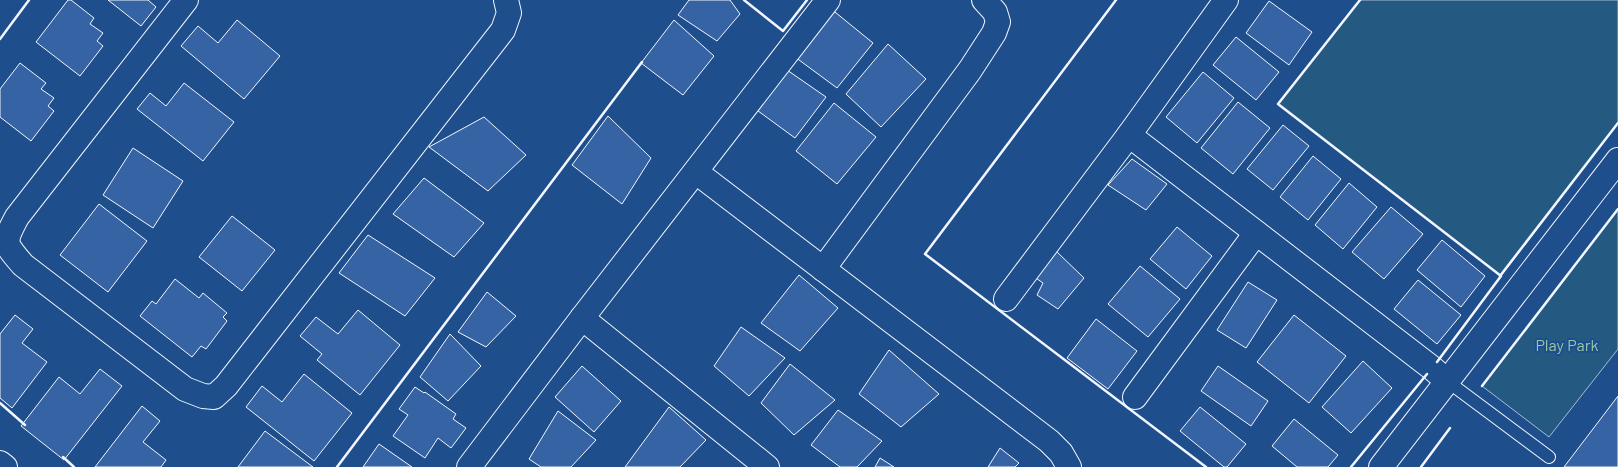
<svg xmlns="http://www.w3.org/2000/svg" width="1618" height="467" viewBox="0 0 1618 467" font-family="Barlow,sans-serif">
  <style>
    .green { fill: #245a82; stroke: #a8bbd7 }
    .building { fill: #3563a3; stroke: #f2f6ff }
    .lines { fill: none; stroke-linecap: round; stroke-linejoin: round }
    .service-casing { stroke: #f2f6ff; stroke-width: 14 }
    .minor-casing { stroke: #f2f6ff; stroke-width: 26 }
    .service { stroke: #1f4e8c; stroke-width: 12 }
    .minor { stroke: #1f4e8c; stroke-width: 24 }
    .wall { stroke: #f2f6ff; stroke-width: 2.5 }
    .labels { text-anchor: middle; stroke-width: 4; stroke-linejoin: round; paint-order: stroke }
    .park-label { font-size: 16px; fill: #97c8a6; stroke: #1f4e8c }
  </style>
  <rect width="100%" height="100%" fill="#1f4e8c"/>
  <g class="green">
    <polygon points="1360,0 1618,0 1618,123 1501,276 1278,104"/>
    <polygon points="1618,209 1618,349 1549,437 1482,386"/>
  </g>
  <g class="building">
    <polygon points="68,0 71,0 94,18 90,24 103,33 97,41 103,46 80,76 36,42"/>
    <polygon points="108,0 148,0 156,7 141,26"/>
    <polygon points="689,0 730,0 740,14 717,41 678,15"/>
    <polygon points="1269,1 1312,32 1289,65 1246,33"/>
    <polygon points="830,8 873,43 837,88 795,57"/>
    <polygon points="237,20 280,56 244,99 181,46 198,26 218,43"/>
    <polygon points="674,20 714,56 683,95 641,63"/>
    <polygon points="1236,37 1279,72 1256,100 1213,65"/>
    <polygon points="888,44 926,79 881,127 846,94"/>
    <polygon points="20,63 46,83 41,89 54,98 48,106 54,111 31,141 0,117 0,89"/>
    <polygon points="787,70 826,97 795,138 754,108"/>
    <polygon points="1203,72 1234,98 1197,143 1166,117"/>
    <polygon points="184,83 234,122 203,161 137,109 150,93 166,106"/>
    <polygon points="1238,102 1270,128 1233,174 1201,148"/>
    <polygon points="834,103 876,137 837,184 796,151"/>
    <polygon points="608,116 651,158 622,204 572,165"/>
    <polygon points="484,117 526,155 488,191 429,147"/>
    <polygon points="1283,125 1309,146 1273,190 1247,169"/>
    <polygon points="133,148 183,181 153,228 103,195"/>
    <polygon points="1313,156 1341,179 1308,220 1280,197"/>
    <polygon points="1132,159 1167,184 1146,210 1108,185"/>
    <polygon points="424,178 484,223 454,257 393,214"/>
    <polygon points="1349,183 1377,207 1343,249 1315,225"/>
    <polygon points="99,204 147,241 108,292 60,255"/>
    <polygon points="1391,207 1423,234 1384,279 1352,252"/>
    <polygon points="232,216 275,250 242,291 199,257"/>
    <polygon points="1177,227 1212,256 1186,289 1150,259"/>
    <polygon points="368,235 435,278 405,316 339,273"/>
    <polygon points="1442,240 1485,276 1461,307 1417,270"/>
    <polygon points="1056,251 1084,278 1058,309 1037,295 1043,283 1033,276"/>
    <polygon points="1140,266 1180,299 1148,337 1108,304"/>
    <polygon points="799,275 838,308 800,351 761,323"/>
    <polygon points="175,279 199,298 203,293 227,313 223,317 227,321 206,349 201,346 192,357 140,316 152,301 156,304"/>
    <polygon points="1418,280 1461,315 1437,344 1394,309"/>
    <polygon points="1248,282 1277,300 1246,348 1217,330"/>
    <polygon points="487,292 516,316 486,347 458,332"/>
    <polygon points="358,310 400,345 360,395 317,360 322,354 300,336 316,317 338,334"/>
    <polygon points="15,315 33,329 22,343 47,362 12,408 0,398 0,334"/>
    <polygon points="1294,315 1346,356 1309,403 1257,362"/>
    <polygon points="1096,319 1137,351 1108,389 1067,358"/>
    <polygon points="741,327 785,358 749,396 714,366"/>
    <polygon points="450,334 481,366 448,401 420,377"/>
    <polygon points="889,350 939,394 901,427 859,394"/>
    <polygon points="1363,361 1392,388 1351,433 1322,407"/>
    <polygon points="790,364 835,400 794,435 761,403"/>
    <polygon points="582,366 621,401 594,432 555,397"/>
    <polygon points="1218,366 1268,401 1251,426 1201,391"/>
    <polygon points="100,369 122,386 64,460 21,426 59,377 80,394"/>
    <polygon points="304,374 352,413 314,461 246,407 262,386 282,402"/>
    <polygon points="415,387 424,393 425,392 456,414 453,419 466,428 451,448 438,438 425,458 393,436 408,415 399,409"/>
    <polygon points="1618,396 1618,467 1564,467"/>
    <polygon points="142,406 160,421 143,442 166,460 161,467 95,467"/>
    <polygon points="669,407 706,440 680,467 625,467"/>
    <polygon points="1200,407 1246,444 1227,467 1224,467 1180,431"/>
    <polygon points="838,410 882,441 857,467 840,467 811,445"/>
    <polygon points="558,411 596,440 571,467 541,467 529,459"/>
    <polygon points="1294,419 1338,455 1328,467 1297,467 1272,446"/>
    <polygon points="265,431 313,467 238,467"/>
    <polygon points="379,444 412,467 363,467"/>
    <polygon points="1000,448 1019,463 1015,467 988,467"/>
    <polygon points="880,458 894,467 875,467"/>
  </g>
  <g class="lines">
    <g class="service-casing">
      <polyline id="service" points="1447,381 1549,457"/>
    </g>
    <g class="minor-casing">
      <g id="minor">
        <path d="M186,0l-169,217c-14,26 -13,26 6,48l162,124 18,7 11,1 12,-11 277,-356 6,-17 -3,-13"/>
        <polyline points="1129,135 1432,368 1447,381"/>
        <polyline points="696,172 1049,441 1061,453 1069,467"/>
        <polyline points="823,269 970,70 994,33 998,22 995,12 984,0"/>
        <polyline points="1006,299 1129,135 1226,0"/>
        <polyline points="582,318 767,467"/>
        <polyline points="1135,397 1256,233"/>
        <polyline points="0,463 5,467"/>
        <polyline points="469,467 582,318 828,0"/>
        <polyline points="1381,467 1618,160"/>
      </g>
    </g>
    <use href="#service" class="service"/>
    <use href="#minor" class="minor"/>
    <g class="wall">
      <polyline points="744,0 783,31 807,0"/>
      <polyline points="1116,0 925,254 1206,467"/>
      <polyline points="1360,0 1278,104 1501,276 1437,362"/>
      <polyline points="0,39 29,0"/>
      <polyline points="1500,276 1618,123"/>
      <polyline points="1482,386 1618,209"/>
      <polyline points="0,403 25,425"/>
      <polyline points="63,457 74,467"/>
      <polyline points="337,467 642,62"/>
      <polyline points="1351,467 1427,374"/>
      <polyline points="1421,467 1450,428"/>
    </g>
  </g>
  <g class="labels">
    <g class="park-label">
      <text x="1567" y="351">Play Park</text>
    </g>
  </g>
</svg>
